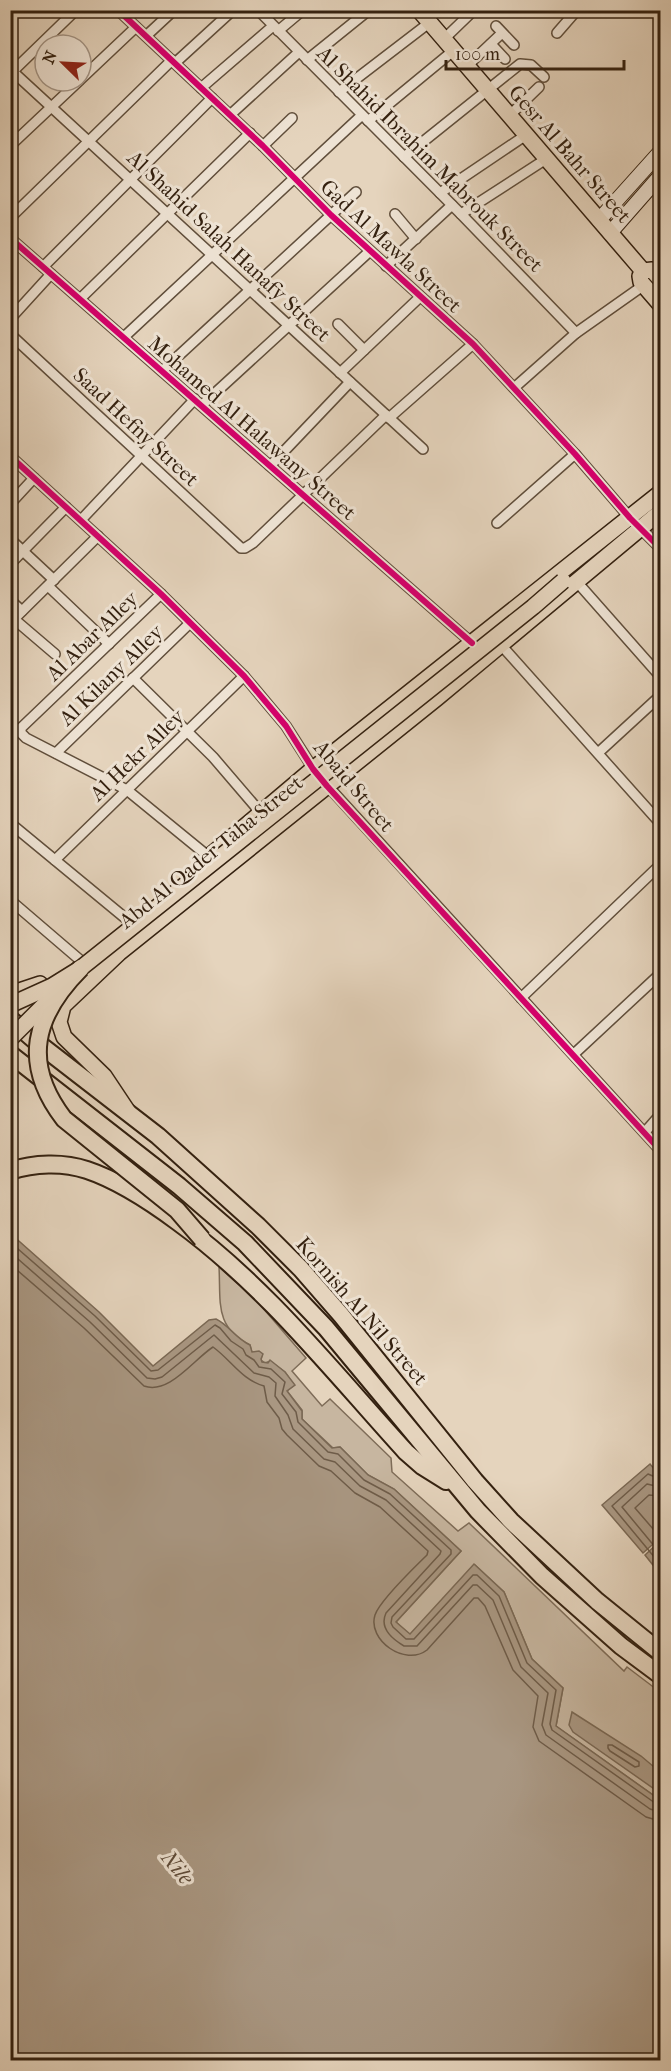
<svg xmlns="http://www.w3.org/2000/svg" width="671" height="2071" viewBox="0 0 671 2071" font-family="'IM FELL French Canon',serif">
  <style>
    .green { fill: #c7b6a0; stroke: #7e6c58; stroke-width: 1.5 }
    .water { fill: #a99782; stroke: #7a6854; stroke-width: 1.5 }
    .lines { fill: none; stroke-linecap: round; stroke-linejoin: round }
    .shore { stroke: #6e5c49; stroke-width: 1.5 }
    .street-casing { stroke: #604e3b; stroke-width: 12 }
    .secondary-casing { stroke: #342110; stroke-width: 16 }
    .primary-casing { stroke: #342110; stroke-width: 18 }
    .highway-casing { stroke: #342110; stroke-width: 20 }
    .street { stroke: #eee3d4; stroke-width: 9 }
    .secondary { stroke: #eee3d4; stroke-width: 14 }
    .primary { stroke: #e5d4bd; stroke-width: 15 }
    .highway { stroke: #e5d4bd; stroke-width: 16 }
    .primary-bridge-casing { stroke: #342110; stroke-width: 18; stroke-linecap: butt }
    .highway-bridge-casing { stroke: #342110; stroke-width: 20; stroke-linecap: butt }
    .primary-bridge { stroke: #e5d4bd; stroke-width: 15 }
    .highway-bridge { stroke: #e5d4bd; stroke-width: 16 }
    .cycleway-casing { stroke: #eee3d4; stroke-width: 10 }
    .cycleway { stroke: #d6006c; stroke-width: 6 }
    .labels { text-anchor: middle; stroke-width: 6; stroke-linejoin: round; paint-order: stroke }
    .street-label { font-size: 21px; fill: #342110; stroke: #eee3d4 }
    .water-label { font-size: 22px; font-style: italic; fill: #5d4a38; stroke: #eee3d4 }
  </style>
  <rect width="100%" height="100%" fill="#e5d4bd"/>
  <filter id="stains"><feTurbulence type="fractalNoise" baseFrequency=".00333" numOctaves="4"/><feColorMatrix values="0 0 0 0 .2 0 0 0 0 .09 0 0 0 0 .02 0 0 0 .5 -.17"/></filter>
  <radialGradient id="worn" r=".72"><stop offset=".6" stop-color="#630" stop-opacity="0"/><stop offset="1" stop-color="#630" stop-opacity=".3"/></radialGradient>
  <path class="green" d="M219,1267l37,33 50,58 -14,13 30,35 8,-7 61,59 1,14 66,59 11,-8 155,148 3,-4 33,25v108l-104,-74 7,-38 -31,-29 -28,-67 -29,-27 -65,70 -14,-13 65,-71 -67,-62 -26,-14 -28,-28 -7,1 -31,-29v-9l-15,-19 7,-6 -9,-13 -15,-11 -5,2 -4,-3 1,-5 -10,-2 -2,-8c-36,-18 -29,-43 -31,-78z"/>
  <g class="water">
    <path d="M11,1234l88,78 54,54 56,-46 7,-1c13,6 19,19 34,26l2,7 7,-1 4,3 -2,5 1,3 6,1 2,-3 15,12 10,13 -8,6 15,20v8l30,29 8,-1 28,28 26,14 67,62 -65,71 14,12 64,-70 30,28 28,67 31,29 -7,38 104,74v260h-649z"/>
    <polygon points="650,1464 660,1476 660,1538 643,1553 602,1505"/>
    <polygon points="660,1541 660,1574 645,1555"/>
    <polygon points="572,1712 641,1756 660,1772 660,1793 573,1732 569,1725"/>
  </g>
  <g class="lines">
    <g class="shore">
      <polyline points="10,1242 95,1316 151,1371 158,1370 215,1325 220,1328 231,1341 243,1349 246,1355 254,1360 259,1367 271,1369 285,1382 282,1394 296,1412 298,1422 328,1452 338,1454 364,1480 390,1494 451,1550 451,1554 392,1617 391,1623 393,1627 406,1639 414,1639 473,1575 477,1575 499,1596 527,1663 556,1690 550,1724 552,1730 655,1803 660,1804"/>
      <path d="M10,1252l80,70 57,56 8,1 7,-2 52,-42 40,38 15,4 7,6 -1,13 13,19 5,14 31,30 11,3 25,24 26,14 55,51 -1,3 -54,59c-7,15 6,26 18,33h13l56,-61h4l16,15 28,67 27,26 -6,32 4,10 104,74 10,3"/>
      <path d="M10,1264l74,64 60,58c25,9 49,-26 69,-39 18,13 29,33 51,39l3,16 12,16 3,11 5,6 32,31 12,5 24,22 25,14 48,44 -1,4c-12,12 -47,45 -52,60 -8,25 30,52 52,35l47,-52h4l7,8 28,64 25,26 -5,31 6,14 107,76 14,4"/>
      <polyline points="660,1479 648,1474 612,1506 660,1564"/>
      <polyline points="660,1487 647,1484 622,1507 660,1553"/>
      <polyline points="660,1496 649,1495 635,1508 660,1537"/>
      <polygon points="608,1745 612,1745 639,1762 639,1766 635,1767 610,1751 608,1748"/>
    </g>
    <g class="street-casing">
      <g id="street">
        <polyline points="118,10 263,146 331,215 473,344 575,454 630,518 660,548"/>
        <polyline points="258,10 461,214 576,333"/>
        <polyline points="496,26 514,45"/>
        <polyline points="278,31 303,10"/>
        <polyline points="557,33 577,10"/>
        <polyline points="146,36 174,10"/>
        <polyline points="443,40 474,10"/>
        <polyline points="491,44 505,59"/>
        <polyline points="307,60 369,10"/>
        <polyline points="175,63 233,10"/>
        <polyline points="466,67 502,33"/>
        <polyline points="10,69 423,449"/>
        <polyline points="10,74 76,10"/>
        <polyline points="81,79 136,27"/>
        <polyline points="201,88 273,26"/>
        <polyline points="339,92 429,23"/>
        <polyline points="230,115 299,52"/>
        <polyline points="509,116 539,87"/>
        <polyline points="368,121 453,51"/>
        <polyline points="10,146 79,81"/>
        <polyline points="263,146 292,118"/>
        <polyline points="404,157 520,64 531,65 544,77"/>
        <polyline points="440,193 526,135"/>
        <polyline points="395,214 416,239"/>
        <polyline points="461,214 546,159"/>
        <polyline points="10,218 172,60"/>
        <polyline points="10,238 472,643"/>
        <polyline points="386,266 452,205"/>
        <polyline points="43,267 212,98"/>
        <polyline points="80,299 250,133"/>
        <polyline points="10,319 51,274"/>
        <polyline points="338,324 364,350"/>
        <polyline points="10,334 241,548 245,548 253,543 386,415"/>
        <polyline points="124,337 362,115"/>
        <polyline points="162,371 356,192"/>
        <polyline points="340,373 420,297"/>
        <polyline points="514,388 576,333 644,285"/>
        <polyline points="202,405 370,251"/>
        <polyline points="389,418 473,344"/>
        <polyline points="10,456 161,594 244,676 286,726 316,773"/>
        <polyline points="270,466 350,382"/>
        <polyline points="10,504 34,478"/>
        <polyline points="81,520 195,399"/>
        <polyline points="497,523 575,454"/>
        <polyline points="10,539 54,580"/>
        <polyline points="10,564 66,507"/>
        <polyline points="577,582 660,676"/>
        <polyline points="48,586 109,644"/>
        <polyline points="161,594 21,728 21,733 26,738 127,790 209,857"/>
        <polyline points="10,600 22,611"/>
        <polyline points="14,619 55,654"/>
        <polyline points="10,623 98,536"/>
        <polyline points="501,645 660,823"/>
        <polyline points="133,678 213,757 261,813"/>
        <polyline points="56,753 190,623"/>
        <polyline points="598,753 660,696"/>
        <polyline points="325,783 660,1150"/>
        <polyline points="10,823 130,922"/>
        <polyline points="55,860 244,676"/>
        <polyline points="10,900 80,960"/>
        <polyline points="521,998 660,865"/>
        <polyline points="574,1054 660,974"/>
        <polyline points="645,1132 660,1115"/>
      </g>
    </g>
    <g class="secondary-casing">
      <g id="secondary">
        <polyline points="599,220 660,152"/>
        <polyline points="610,233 660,176"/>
      </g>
    </g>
    <g class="primary-casing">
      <g id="primary">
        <polyline points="419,10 643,271"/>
        <polyline points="643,271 640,276 641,282 660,304"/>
        <polyline points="643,271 652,270 660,279"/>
        <polyline points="210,856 313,769 660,493"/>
        <polyline points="10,994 40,984"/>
        <polyline points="128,1112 104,1076 64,1037 59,1022 63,1006 119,953 437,698 660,512"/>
      </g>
    </g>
    <g class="highway-casing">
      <g id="highway">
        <polyline points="10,1019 39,1044 158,1136 258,1226 301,1269 341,1315 475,1481 511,1521 597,1601 660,1652"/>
        <polyline points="10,1054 179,1186 245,1243 326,1328 478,1511 542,1576 621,1646 660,1675"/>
        <path d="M10,1171c24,-8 53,-9 77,-1 33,11 64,32 91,52 88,64 155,150 228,230l16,14 24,15"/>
      </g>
    </g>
    <use href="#street" class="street"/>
    <use href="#secondary" class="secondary"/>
    <use href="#primary" class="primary"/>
    <use href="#highway" class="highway"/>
    <g class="primary-bridge-casing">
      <g id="primary-bridge">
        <polyline points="10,1005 52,986 81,968 533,607 563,581"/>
        <polyline points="10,1039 57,992"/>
      </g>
    </g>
    <g class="highway-bridge-casing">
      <path id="highway-bridge" d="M81,968c-47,47 -60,95 -17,151l113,91 25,29"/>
    </g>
    <use href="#primary-bridge" class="primary-bridge"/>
    <use href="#highway-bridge" class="highway-bridge"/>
    <g class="cycleway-casing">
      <g id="cycleway">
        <polyline points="118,10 263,146 331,215 473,344 575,454 630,518 660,548"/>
        <polyline points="10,238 472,643"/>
        <polyline points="10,456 161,594 244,676 286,726 313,769 327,786 660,1150"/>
      </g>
    </g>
    <use href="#cycleway" class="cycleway"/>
  </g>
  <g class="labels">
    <g class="street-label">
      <text transform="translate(570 154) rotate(49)" y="7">Gesr Al Bahr Street</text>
      <text transform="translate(430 159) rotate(45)" y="7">Al Shahid Ibrahim Mabrouk Street</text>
      <text transform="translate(229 246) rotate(43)" y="7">Al Shahid Salah Hanafy Street</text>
      <text transform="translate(391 246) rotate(43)" y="7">Gad Al Mawla Street</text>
      <text transform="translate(136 427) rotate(43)" y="7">Saad Hefny Street</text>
      <text transform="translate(252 428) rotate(41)" y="7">Mohamed Al Halawany Street</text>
      <text transform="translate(92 636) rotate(-44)" y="7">Al Abar Alley</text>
      <text transform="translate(111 675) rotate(-44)" y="7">Al Kilany Alley</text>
      <text transform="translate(137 755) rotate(-44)" y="7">Al Hekr Alley</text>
      <text transform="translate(354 786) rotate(50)" y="7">Abaid Street</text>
      <text transform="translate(211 852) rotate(-39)" y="7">Abd Al Qader Taha Street</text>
      <text transform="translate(362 1311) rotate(49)" y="7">Kornish Al Nil Street</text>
    </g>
    <g class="water-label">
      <text transform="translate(178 1867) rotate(51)" y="8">Nile</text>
    </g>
  </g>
  <rect width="671" height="2071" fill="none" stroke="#e5d4bd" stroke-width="36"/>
  <rect x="12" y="12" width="647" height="2047" fill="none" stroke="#342110" stroke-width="3"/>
  <rect x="18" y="18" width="635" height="2035" fill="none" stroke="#342110" stroke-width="1.5"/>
  <g transform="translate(63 63) rotate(294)"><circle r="28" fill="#eee3d4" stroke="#a49586" stroke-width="1.5"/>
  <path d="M0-4.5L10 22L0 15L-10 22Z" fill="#8f2418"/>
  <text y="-9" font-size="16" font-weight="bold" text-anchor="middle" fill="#342110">N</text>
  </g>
  <path d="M446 60v9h178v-9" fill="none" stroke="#342110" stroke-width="3"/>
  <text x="455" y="60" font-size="18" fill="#342110" stroke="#eee3d4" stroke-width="4.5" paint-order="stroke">100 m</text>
  <rect width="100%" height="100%" filter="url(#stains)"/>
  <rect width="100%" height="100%" fill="url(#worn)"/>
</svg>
